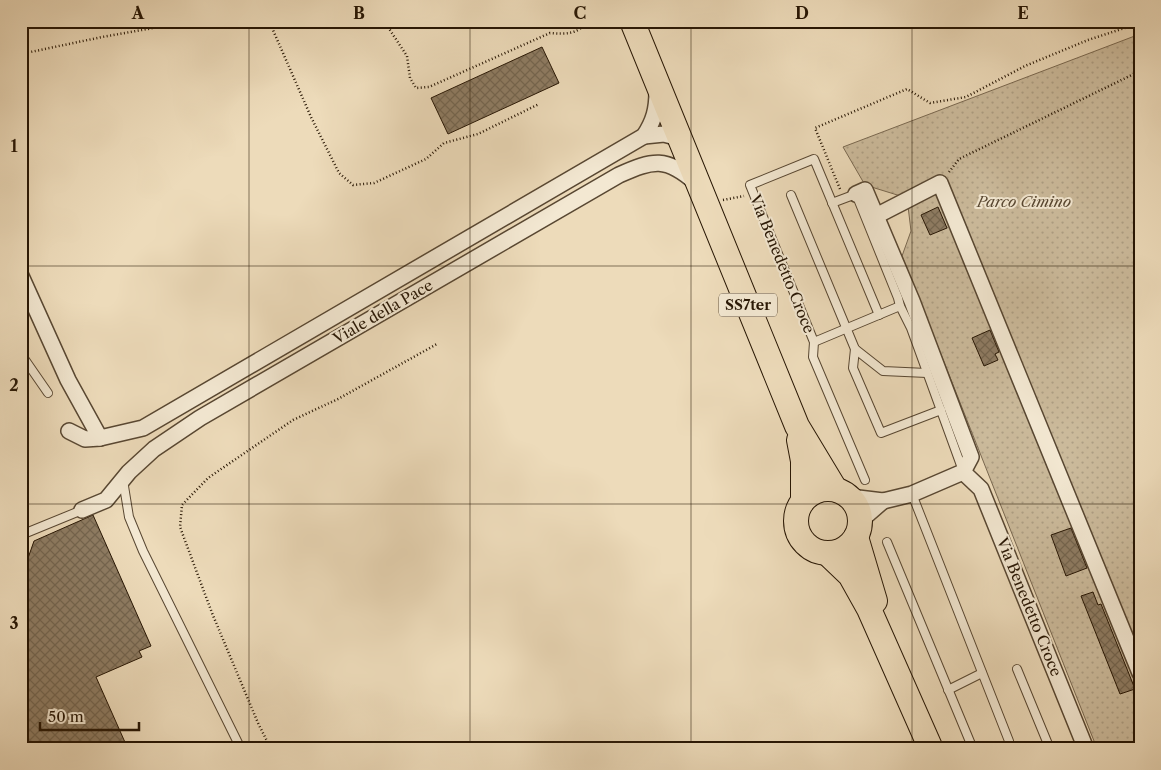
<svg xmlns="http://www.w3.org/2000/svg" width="1161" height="770" viewBox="0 0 1161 770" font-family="'Libre Caslon Text',serif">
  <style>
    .park { fill: url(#park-dots); stroke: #796850 }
    .building { fill: url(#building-cross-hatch); stroke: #271604 }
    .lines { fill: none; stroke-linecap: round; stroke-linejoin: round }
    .service-casing { stroke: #584732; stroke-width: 10 }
    .minor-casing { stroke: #584732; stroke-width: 18 }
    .primary-casing { stroke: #271604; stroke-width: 26 }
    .path { stroke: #271604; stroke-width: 2.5; stroke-dasharray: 1 2.5; stroke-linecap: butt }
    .service { stroke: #f3e8d2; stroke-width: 8 }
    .minor { stroke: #f3e8d2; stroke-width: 15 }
    .primary { stroke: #eddbba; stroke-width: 24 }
    .grid { fill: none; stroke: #271604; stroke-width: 1; stroke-opacity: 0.55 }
    .labels { text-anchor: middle; stroke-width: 4; stroke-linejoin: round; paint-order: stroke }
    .shield { fill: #f3e8d2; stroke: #645542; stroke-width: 1 }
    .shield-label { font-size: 14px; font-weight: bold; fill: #271604 }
    .park-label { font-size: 15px; font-style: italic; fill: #584731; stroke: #f3e8d2 }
    .street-label { font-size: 15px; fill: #271604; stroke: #f3e8d2 }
    .neatline { fill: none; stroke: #271604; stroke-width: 2 }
    .grid-label { font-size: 16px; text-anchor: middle; font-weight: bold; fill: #271604 }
  </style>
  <defs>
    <pattern id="park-dots" width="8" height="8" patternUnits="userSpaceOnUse" patternTransform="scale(1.25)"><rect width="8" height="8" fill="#cbba9b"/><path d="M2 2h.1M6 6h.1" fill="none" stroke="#ae9f84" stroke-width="1.8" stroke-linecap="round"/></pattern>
    <pattern id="building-cross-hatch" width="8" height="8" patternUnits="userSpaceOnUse" patternTransform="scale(1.25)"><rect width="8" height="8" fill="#8e7c63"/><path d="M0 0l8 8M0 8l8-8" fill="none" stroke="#74654f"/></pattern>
  </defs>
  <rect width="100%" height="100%" fill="#eddbba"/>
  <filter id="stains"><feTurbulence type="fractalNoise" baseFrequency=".004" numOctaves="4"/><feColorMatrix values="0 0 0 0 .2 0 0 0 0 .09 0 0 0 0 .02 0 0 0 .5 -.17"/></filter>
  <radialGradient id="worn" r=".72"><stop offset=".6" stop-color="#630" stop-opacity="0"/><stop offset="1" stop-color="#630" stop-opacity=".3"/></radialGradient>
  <polygon class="park" points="1140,34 1140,749 1115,749 1096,746 902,256 911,231 907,198 865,185 843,147"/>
  <g class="building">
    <polygon points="542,47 559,83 448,134 431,98"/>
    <polygon points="938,207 947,228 930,235 921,215"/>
    <polygon points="990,330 999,352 995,354 998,360 984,366 972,338"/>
    <polygon points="93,515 151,646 139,651 142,657 96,677 128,749 21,749 21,564 27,561 34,541"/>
    <polygon points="1071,528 1087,568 1066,576 1051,535"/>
    <polygon points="1093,592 1098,605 1101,604 1135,689 1120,694 1081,596"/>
  </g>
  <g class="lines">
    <g class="service-casing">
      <g id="service">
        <polyline points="791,195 855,349 883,371 927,373"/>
        <polyline points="832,203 856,194 898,298 900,306 911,328 963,471"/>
        <polyline points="814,342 900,306"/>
        <polyline points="855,349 853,368 881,433 941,410"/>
        <polyline points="21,354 48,393"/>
        <polyline points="123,480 129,517 143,551 241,749"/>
        <polyline points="865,480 813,357 814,342 750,185 814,159 879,315"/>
        <polyline points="912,494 1009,741"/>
        <polyline points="21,535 82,510"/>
        <polyline points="887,542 973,749"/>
        <polyline points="1017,669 1050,749"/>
        <polyline points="948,690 982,673"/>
      </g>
    </g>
    <g class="minor-casing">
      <g id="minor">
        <polyline points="644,136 664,134 679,138"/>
        <polyline points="876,216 940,183 1140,673"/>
        <polyline points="21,276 68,380 100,438"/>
        <path d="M69,431l16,8 15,-1 43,-10 501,-292c10,-15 13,-27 13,-45"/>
        <polyline points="963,472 981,489 1086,749"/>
        <polyline points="850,497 883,501 912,494 963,472 971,457 912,301 865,190 856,194"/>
        <path d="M82,510l24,-10 23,-28 25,-23 46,-31 419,-243c34,-15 47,-19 77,8"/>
        <polyline points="860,521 883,501"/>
      </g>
    </g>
    <g class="primary-casing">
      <g id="primary">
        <polyline points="632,21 797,426 835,489"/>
        <polyline points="799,440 803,461 803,500"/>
        <circle cx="828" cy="521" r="32"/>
        <polyline points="856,537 875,601"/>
        <polyline points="827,553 850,575 869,609 931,749"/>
      </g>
    </g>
    <g class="path">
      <polyline points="269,21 311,117 339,173 353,185 374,183 426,159 444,143 478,134 539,104"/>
      <path d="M384,21l23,35 3,22 6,10 13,-1 121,-54c15,1 28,2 37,-12"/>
      <polyline points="21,54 102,37 193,21"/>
      <polyline points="949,172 959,159 1140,71"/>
      <polyline points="840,189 815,128 907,89 930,103 966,97 1025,66 1088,40 1140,23"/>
      <polyline points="723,200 744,196"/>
      <polyline points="271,749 258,723 212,613 180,527 182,505 208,478 293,420 338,399 437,344"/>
    </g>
    <use href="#service" class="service"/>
    <use href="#minor" class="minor"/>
    <use href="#primary" class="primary"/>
  </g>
  <path class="grid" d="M249,21v728M470,21v728M691,21v728M912,21v728M21,266h1119M21,504h1119"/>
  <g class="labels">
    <rect class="shield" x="719" y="293.5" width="58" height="23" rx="4"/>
    <g class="shield-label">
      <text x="748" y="310">SS7ter</text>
    </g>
    <g class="park-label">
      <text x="1024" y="207">Parco Cimino</text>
    </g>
    <g class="street-label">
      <text transform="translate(782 264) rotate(68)" y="5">Via Benedetto Croce</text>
      <text transform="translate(383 312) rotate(-30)" y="5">Viale della Pace</text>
      <text transform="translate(1029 607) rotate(68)" y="5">Via Benedetto Croce</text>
    </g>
  </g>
  <rect width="1161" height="770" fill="none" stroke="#eddbba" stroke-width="55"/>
  <path d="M40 722v8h99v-8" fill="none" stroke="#271604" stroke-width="2.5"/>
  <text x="48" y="722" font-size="15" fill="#271604" stroke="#f3e8d2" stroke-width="4" paint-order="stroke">50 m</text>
  <rect x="28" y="28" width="1106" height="714" class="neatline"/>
  <g class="grid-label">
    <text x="138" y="19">A</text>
    <text x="359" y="19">B</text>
    <text x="580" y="19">C</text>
    <text x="802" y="19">D</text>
    <text x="1023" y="19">E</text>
    <text x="14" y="152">1</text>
    <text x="14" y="391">2</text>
    <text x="14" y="629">3</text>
  </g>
  <rect width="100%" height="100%" filter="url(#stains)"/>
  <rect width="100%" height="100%" fill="url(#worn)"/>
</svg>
